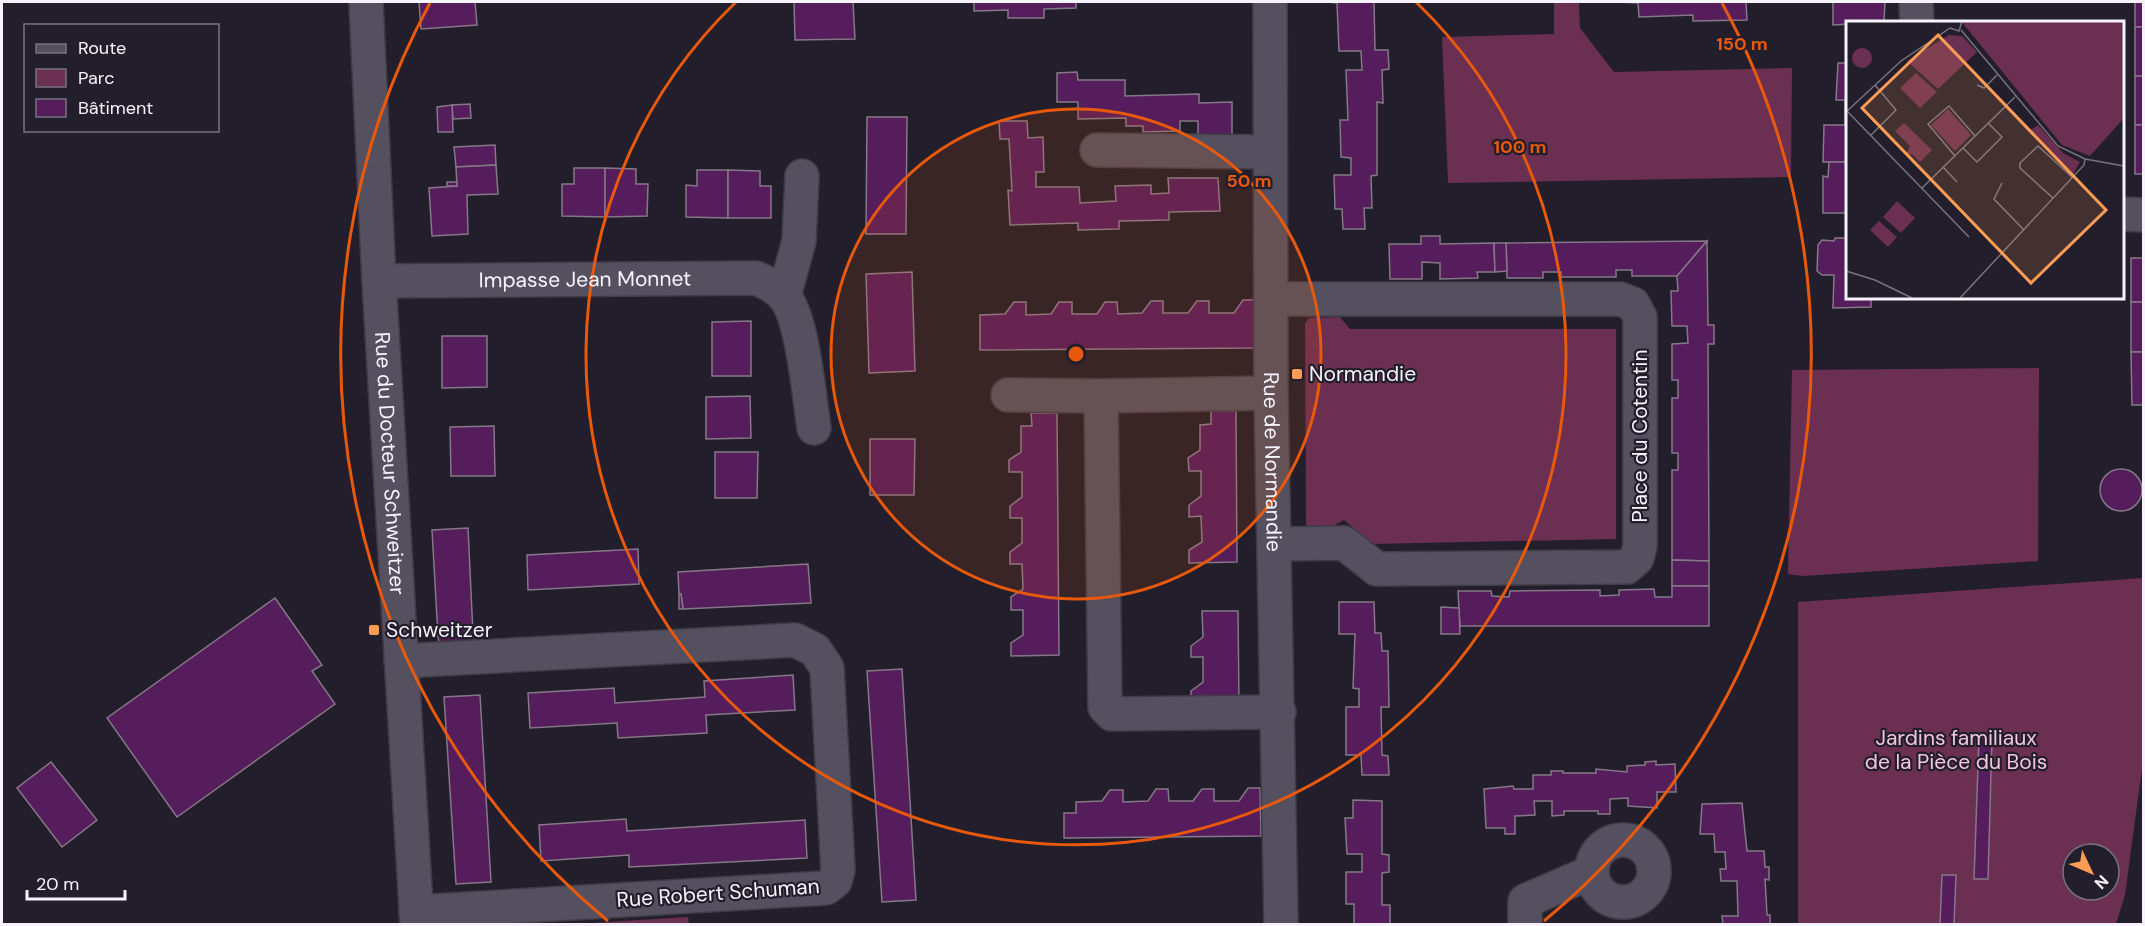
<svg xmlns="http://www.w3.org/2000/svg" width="2145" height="926" viewBox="0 0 2145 926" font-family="'DM Sans',sans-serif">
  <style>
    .green { fill: #6b2f52; fill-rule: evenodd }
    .building { fill: #561d5c; stroke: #857886; stroke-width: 1.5 }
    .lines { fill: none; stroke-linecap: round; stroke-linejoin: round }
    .minor-casing { stroke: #3f3c47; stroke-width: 36 }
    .minor { stroke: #555060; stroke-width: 33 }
    .ring { fill: none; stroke: #e8590c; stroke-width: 3 }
    .poi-dot { fill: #fd9d55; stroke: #231e2b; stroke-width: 2 }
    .labels { text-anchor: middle; stroke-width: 4.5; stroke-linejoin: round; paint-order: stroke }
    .street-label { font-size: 21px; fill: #f6f3fd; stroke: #231e2b }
    .poi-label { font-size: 21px; fill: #f6f3fd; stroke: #231e2b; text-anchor: start }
    .park-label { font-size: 21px; fill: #f4c6dd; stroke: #231e2b }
    .inset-road { fill: none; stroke: #77737f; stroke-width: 1.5 }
    .view { fill: #fd9d55; fill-opacity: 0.15; stroke: #fd9d55; stroke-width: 3 }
    .inset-edge { fill: none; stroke: #f6f3fd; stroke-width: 3 }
    .centre { fill: #e8590c; stroke: #231e2b; stroke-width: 3 }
    .ring-label { font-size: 18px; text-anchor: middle; font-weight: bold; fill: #e8590c; stroke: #231e2b; stroke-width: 4.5; stroke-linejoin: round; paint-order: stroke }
  </style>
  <rect width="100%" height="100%" fill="#231e2b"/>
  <g class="green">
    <polygon points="1554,2 1579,2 1580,28 1614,72 1792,68 1791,177 1448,183 1442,37 1554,34"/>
    <path d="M1340,317l10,12h266v210l-244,5 -28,-24c-12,7 -25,12 -38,5l-1,-202 4,-5z"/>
    <polygon points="2039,368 2038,561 1802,576 1788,574 1792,370"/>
    <path d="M2143,578v183l-18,134 -9,29h-318v-322zM2073,854h36v36h-36z"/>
    <polygon points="688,917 689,924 574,924"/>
  </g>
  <g class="building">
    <polygon points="419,2 475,2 477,25 421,29"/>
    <polygon points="794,2 853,2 855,39 795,40"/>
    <polygon points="974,2 1076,2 1076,8 1044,9 1044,18 1008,18 1008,10 974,11"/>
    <polygon points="1327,2 1374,2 1375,50 1388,50 1389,69 1382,70 1383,103 1377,102 1377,175 1371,176 1372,208 1364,208 1365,229 1343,229 1342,209 1335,209 1334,175 1351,175 1351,158 1341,157 1340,120 1348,120 1346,70 1362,70 1361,51 1339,51 1337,3"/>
    <polygon points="1619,2 1746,2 1747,20 1693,21 1693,15 1639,17 1638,3"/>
    <polygon points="1833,2 1885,2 1884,22 1833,25"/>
    <rect x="2135" y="2" width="9" height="25"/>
    <rect x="2135" y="27" width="9" height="49"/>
    <polygon points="1838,63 1848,63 1848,113 1845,112 1845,100 1836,100"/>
    <polygon points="1077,72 1078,80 1125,80 1125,96 1199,94 1199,103 1232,102 1232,136 1198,137 1198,121 1180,121 1180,131 1143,132 1143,126 1126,126 1126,118 1078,119 1078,102 1057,102 1057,73"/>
    <rect x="2135" y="76" width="9" height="49"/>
    <polygon points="470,104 471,118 453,119 452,105"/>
    <polygon points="452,105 453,132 438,132 437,107"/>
    <polygon points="1845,112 1848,113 1848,162 1823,162 1824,125 1845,125"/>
    <polygon points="867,117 907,117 906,234 866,234"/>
    <polygon points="999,121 1027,121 1028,138 1043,137 1044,172 1036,172 1036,187 1079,187 1080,203 1116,201 1115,186 1151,185 1151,194 1169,193 1168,178 1218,178 1220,211 1169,212 1169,220 1119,221 1119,229 1078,230 1078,223 1010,225 1008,190 1012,191 1009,139 1000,139"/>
    <rect x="2135" y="125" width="9" height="49"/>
    <polygon points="495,145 496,165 456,167 454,147"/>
    <polygon points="1829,162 1848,162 1848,213 1823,213 1823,176 1828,177"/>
    <polygon points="496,165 498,194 467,195 468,234 432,236 429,188 457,186 456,167"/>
    <polygon points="574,168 605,168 605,217 562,216 562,184 574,184"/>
    <polygon points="605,168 636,169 636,184 648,184 647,216 605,217"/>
    <polygon points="697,170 728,170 728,218 686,217 686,185 697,186"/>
    <polygon points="728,170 760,171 760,186 771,186 771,218 728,218"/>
    <rect x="447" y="182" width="10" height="4"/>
    <polygon points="1421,236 1440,236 1440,244 1494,243 1495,272 1477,272 1478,278 1440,279 1440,263 1422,262 1422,279 1390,279 1389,244 1421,244"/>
    <polygon points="1835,238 1848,238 1848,297 1871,297 1871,307 1833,308 1834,275 1822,275 1817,271 1818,245 1822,240 1834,241"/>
    <polygon points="1707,241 1677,276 1632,276 1632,270 1616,270 1616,277 1561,277 1561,272 1543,272 1543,278 1507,278 1506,243"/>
    <polygon points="1707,241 1708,325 1714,325 1714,344 1708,344 1709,561 1672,560 1672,470 1678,470 1678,453 1672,453 1672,398 1678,398 1678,380 1672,380 1672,344 1688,343 1687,326 1672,326 1671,291 1678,291 1677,276"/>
    <polygon points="1494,243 1506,243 1507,271 1495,272"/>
    <rect x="2131" y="258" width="13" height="44"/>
    <polygon points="912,272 915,371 869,373 866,274"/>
    <polygon points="1243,300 1255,300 1255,348 980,350 980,315 1005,314 1014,302 1026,302 1026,315 1051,314 1059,302 1072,302 1072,314 1097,314 1105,302 1117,302 1118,314 1142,313 1151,301 1163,301 1163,313 1188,313 1197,301 1209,301 1209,313 1234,313"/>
    <rect x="2131" y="302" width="13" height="50"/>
    <polygon points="751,321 751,376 712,376 712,322"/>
    <polygon points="442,336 487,336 487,387 442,388"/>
    <polygon points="2131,352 2144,352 2144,405 2132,405"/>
    <polygon points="750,396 751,438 706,439 706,397"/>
    <polygon points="1211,411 1236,411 1237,562 1189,563 1189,550 1202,542 1201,516 1189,517 1189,505 1201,496 1201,471 1189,471 1188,458 1200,450 1200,425 1211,424"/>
    <polygon points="1031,413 1057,413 1059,655 1011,656 1011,643 1023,635 1023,610 1011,610 1011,597 1023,589 1022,564 1010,564 1010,552 1022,543 1022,518 1010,518 1010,506 1022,497 1022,472 1009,472 1009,460 1021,452 1021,426 1032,426"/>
    <polygon points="494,426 495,476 451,476 450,427"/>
    <polygon points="870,439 915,439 914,495 870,495"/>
    <polygon points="715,452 758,452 757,498 715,498"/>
    <circle cx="2121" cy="490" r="21"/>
    <polygon points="468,528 473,634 438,636 432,530"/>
    <polygon points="638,549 639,584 528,590 527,555"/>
    <polygon points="1672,560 1709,561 1709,586 1672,586"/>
    <polygon points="808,564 811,603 683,609 681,594 679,594 678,572"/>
    <polygon points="1672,586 1709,586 1709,626 1460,626 1458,591 1491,591 1492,596 1509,597 1510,591 1600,590 1600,596 1619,595 1619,590 1654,589 1655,597 1672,597"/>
    <polygon points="679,594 681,594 683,609 679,609"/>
    <polygon points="275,598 322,665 312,671 335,704 177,817 107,718"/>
    <polygon points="1339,602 1374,602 1375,633 1381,633 1382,651 1388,651 1389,707 1381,707 1382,755 1388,756 1389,775 1362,775 1361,755 1346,755 1346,707 1359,707 1359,689 1353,688 1355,634 1339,634"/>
    <polygon points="1441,607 1459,608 1460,634 1441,634"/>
    <polygon points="1202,611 1238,611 1239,703 1191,703 1191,691 1203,682 1203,657 1191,657 1191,646 1203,637"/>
    <polygon points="473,634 473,642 439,643 438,636"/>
    <polygon points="902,669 916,900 882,902 867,671"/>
    <polygon points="793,675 795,710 706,715 707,733 618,738 617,723 530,728 528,693 614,688 615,703 705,697 704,681"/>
    <polygon points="480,695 491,882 456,884 444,697"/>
    <polygon points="1979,738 1992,738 1988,879 1974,879"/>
    <polygon points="1656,761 1656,765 1675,764 1676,792 1657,792 1657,808 1628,806 1628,798 1610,799 1610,814 1598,814 1598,811 1564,811 1564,815 1552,816 1552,801 1534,801 1535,815 1515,816 1515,834 1505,834 1505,828 1486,828 1484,789 1513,786 1514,789 1533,789 1533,775 1551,775 1551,771 1563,771 1563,773 1596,773 1596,769 1627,772 1627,766 1645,765 1645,762"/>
    <polygon points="51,762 97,820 62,847 17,788"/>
    <polygon points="1248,788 1260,788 1261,836 1064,838 1064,813 1076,813 1076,802 1102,801 1110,790 1123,790 1123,802 1148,801 1156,789 1168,789 1169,801 1193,801 1202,789 1214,789 1214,801 1239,801"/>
    <polygon points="1353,800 1382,801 1382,854 1389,855 1389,872 1382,873 1382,905 1390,905 1390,924 1354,924 1354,904 1346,904 1346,872 1362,872 1362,854 1347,854 1345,818 1353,818"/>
    <polygon points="1742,803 1747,851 1764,851 1765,867 1769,867 1769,880 1765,879 1767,915 1770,915 1770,924 1723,924 1722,916 1738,916 1737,881 1721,881 1720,869 1726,869 1725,852 1715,852 1714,834 1700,834 1702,804"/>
    <polygon points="626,819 627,831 805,820 807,858 629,867 629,855 541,861 539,825"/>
    <polygon points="1942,875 1956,875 1954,924 1940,924"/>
  </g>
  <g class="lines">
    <g class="minor-casing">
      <g id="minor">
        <path id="s1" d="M366,2l13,279 38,643"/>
        <path id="s2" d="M1270,2l1,391 10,531"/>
        <polyline points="1916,2 1917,22"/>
        <polyline points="1097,150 1270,152"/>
        <polyline points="2122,214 2144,215"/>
        <path id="s3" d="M379,281l377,-3c11,5 20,9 28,18 19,22 25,101 30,132"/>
        <polyline points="784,296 799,241 802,176"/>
        <polyline points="1271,299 1620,299 1633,304 1640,317 1640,546 1637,558 1627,567 1377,569 1344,543 1275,544"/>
        <polyline points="1271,393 1101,396 1105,707 1112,714 1279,712"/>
        <polyline points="1008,395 1101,396"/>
        <polyline points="401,661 795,640 815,650 827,668 838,870 835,881 826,888 416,912"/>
        <circle cx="1623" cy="871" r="31"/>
        <polyline points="1525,924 1525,901 1592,872"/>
      </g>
    </g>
    <use href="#minor" class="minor"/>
  </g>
  <circle cx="1076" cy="354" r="245" fill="#e8590c" fill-opacity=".12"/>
  <g class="ring">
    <circle cx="1076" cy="354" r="245"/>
    <path d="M1416 2A490 490 0 1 1 736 2"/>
    <path d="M608 921A735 735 0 0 1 430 3M1722 3A735 735 0 0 1 1544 921"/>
  </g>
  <g class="poi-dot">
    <rect x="1291" y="368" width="12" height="12" rx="3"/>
    <rect x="368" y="624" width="12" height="12" rx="3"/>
  </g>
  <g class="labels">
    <g class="street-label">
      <text dy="7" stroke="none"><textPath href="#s3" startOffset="206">Impasse Jean Monnet</textPath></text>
      <text transform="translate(1640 436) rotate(-90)" y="7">Place du Cotentin</text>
      <text dy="7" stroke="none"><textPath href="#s1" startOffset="462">Rue du Docteur Schweitzer</textPath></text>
      <text dy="7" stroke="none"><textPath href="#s2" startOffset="460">Rue de Normandie</textPath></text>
      <text transform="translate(718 893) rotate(-4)" y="7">Rue Robert Schuman</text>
    </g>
    <g class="poi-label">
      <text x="1309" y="381">Normandie</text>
      <text x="386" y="637">Schweitzer</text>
    </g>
    <g class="park-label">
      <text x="1956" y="745">Jardins familiaux<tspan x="1956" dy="24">de la Pièce du Bois</tspan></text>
    </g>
  </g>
  <g transform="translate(1846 21)">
    <rect width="278" height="278" fill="#231e2b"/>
    <path d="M115,0h162v98l-33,37 -28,-11zM103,14l13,1 15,16 -39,37 -31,-28zM6 37a10 10 0 1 1 20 0a10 10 0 1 1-20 0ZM70,52l21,19 -17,16 -20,-20zM102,88l23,26 -16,16 -24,-26zM58,102l28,27 -12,12 -8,-8 -6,1 4,-9 -15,-15zM192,104l25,28 17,9 -7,12 -42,-44zM51,180l18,17 -14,15 -18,-16zM33,200l18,16 -9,10 -18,-17z" fill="#6b2f52"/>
    <path class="inset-road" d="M104,7l9,3 3,-10M115,9l97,116 27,13 39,7M131,64l7,3 13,-13M1,90l122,126M0,91l55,-51 49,-33M24,115l26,-26 -21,-25M117,127l14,14 25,-25 -14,-14M109,135l-27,-32 21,-18 26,30M97,146l14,15M156,162l-8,16 30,31M76,167l93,-91M207,177l-33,-30v-5l18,-17 34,31M0,250l29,9 37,18M114,277l124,-133 1,-6"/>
    <path class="view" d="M92,14l168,175 -75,73 -169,-175z"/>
    <rect width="278" height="278" class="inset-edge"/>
  </g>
  <circle cx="1076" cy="354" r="9" class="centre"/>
  <g class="ring-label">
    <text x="1742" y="50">150 m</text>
    <text x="1520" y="153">100 m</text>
    <text x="1249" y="187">50 m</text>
  </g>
  <rect width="2145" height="926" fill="none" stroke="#f6f3fd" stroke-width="6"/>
  <rect x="24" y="24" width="195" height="108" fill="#231e2b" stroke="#77737f" stroke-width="1.5"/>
  <rect x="36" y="44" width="30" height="9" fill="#555060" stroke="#77737f" stroke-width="1.5"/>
  <text x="78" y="54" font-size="18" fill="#f6f3fd">Route</text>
  <rect x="36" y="69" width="30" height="18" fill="#6b2f52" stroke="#77737f" stroke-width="1.5"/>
  <text x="78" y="84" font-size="18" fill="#f6f3fd">Parc</text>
  <rect x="36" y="99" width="30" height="18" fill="#561d5c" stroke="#77737f" stroke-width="1.5"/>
  <text x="78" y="114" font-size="18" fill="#f6f3fd">Bâtiment</text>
  <g transform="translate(2091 872) rotate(134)"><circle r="28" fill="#231e2b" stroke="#77737f" stroke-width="1.5"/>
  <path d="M0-4.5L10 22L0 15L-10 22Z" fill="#fd9d55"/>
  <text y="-9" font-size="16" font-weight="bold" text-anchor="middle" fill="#f6f3fd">N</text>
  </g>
  <path d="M27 890v9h98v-9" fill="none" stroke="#f6f3fd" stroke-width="3"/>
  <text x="36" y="890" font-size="18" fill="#f6f3fd" stroke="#231e2b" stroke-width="4.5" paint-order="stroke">20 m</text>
</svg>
